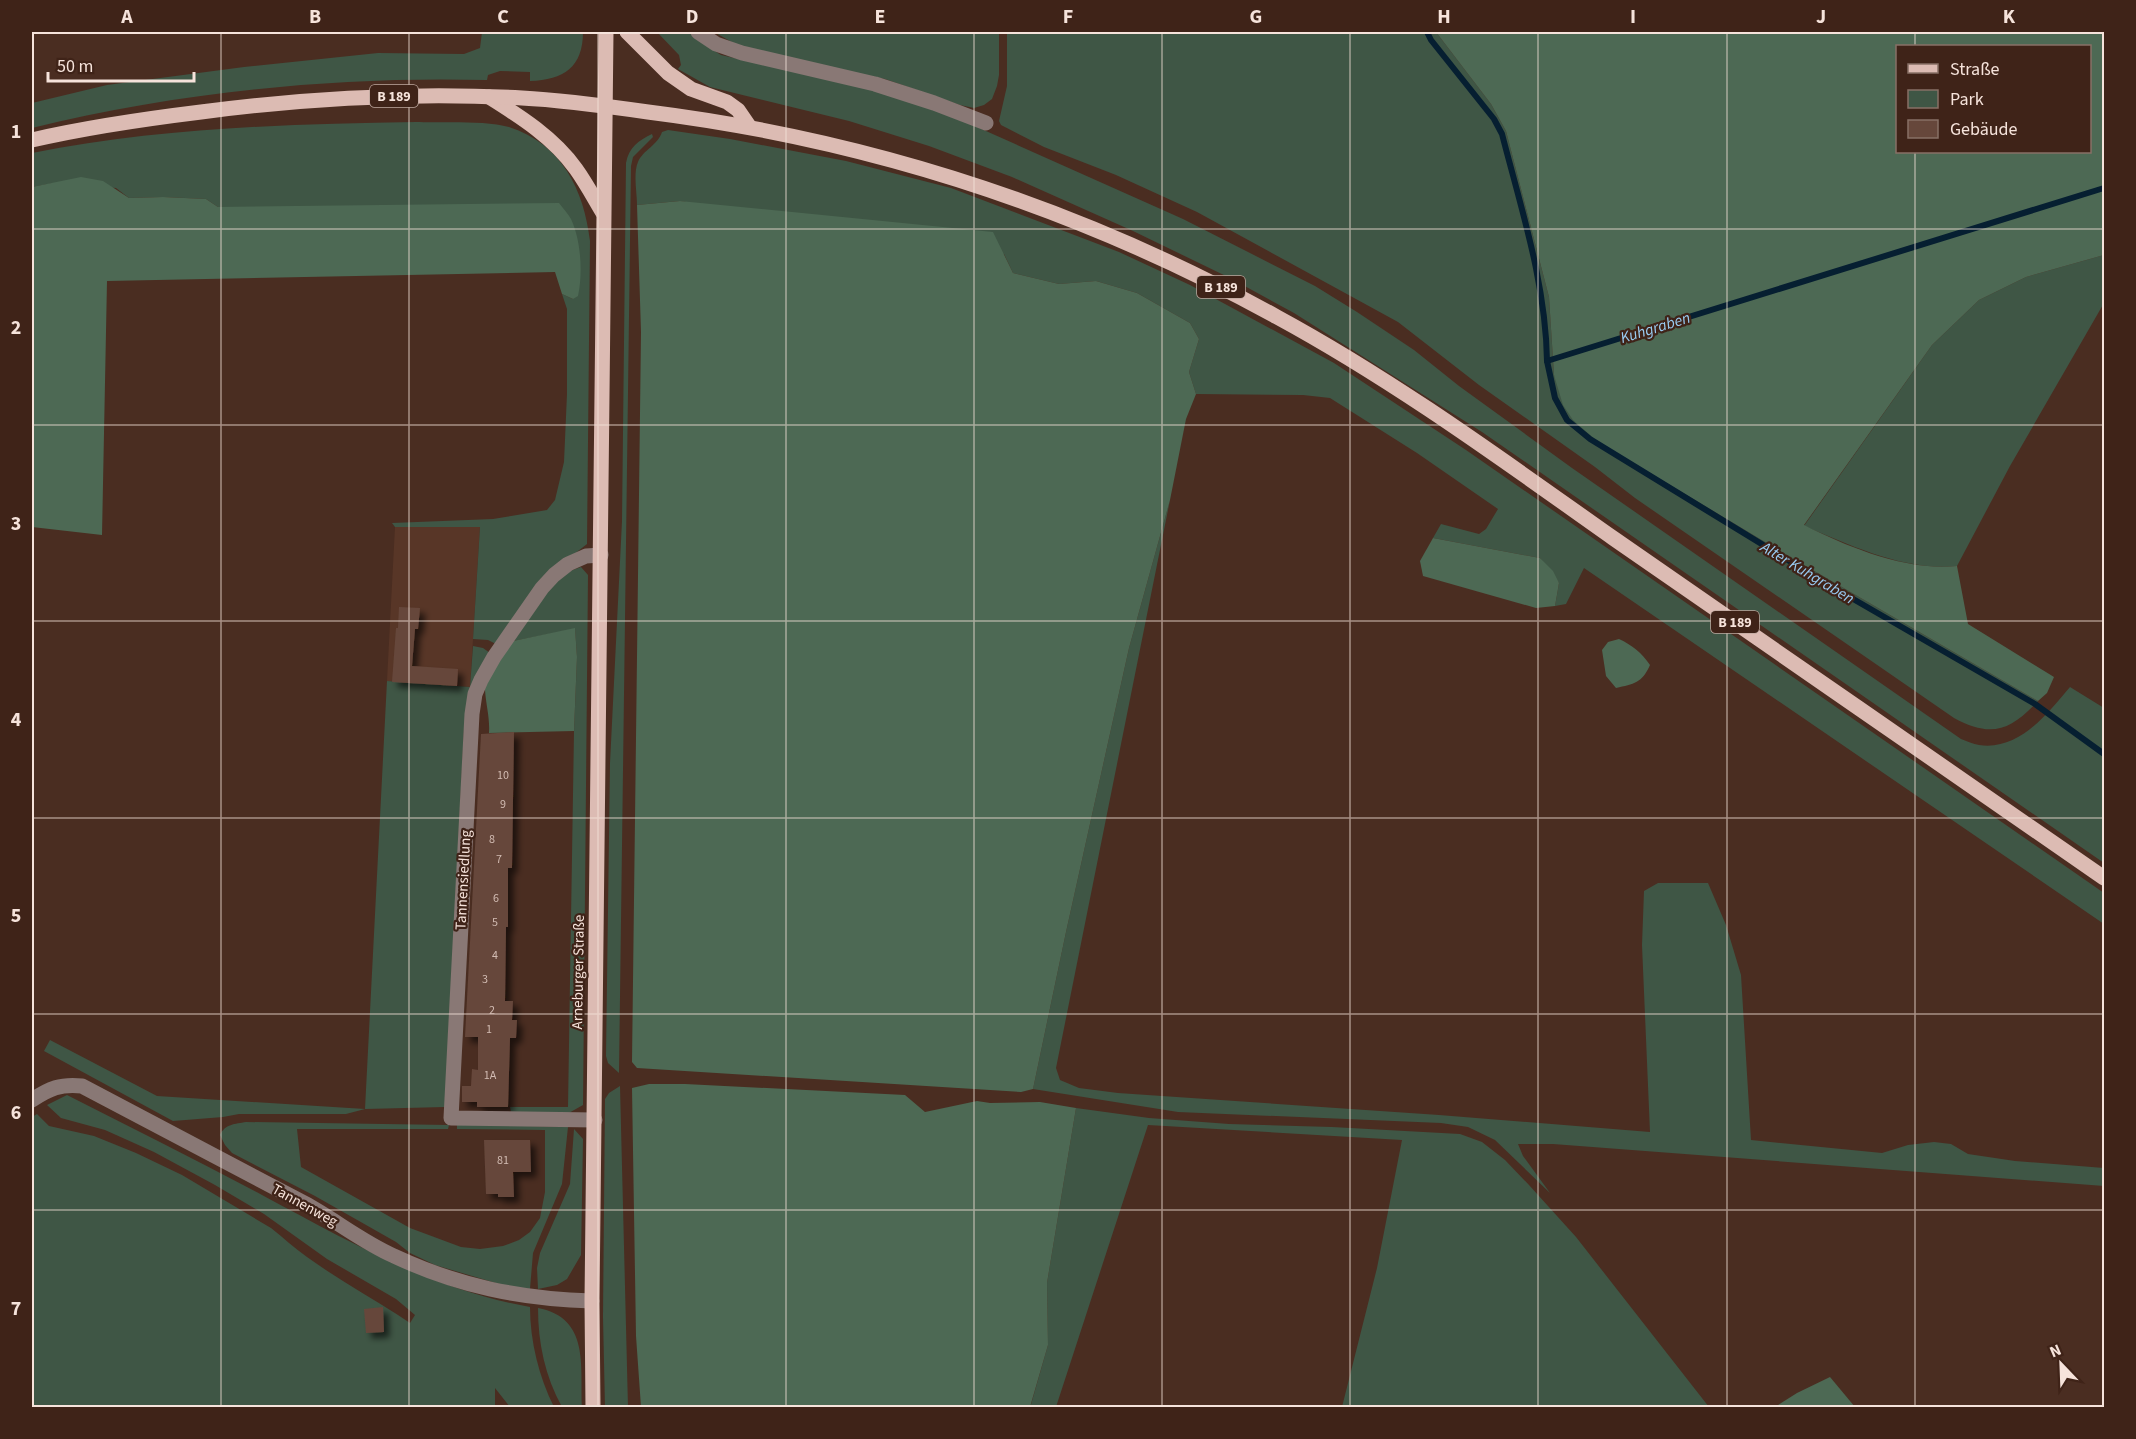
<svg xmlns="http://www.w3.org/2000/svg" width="2136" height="1439" viewBox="0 0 2136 1439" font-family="'Source Sans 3',sans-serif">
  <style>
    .built { fill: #583627 }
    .green { fill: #3f5645 }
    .forest { fill: #4d6954; fill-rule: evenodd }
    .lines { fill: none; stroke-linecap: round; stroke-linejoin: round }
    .stream { stroke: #061f31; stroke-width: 6 }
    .building { fill: #66473b; filter: url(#shadow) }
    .minor { stroke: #897875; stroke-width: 15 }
    .major { stroke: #dcbbb3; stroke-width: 15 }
    .grid { fill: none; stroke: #f6e3db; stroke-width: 1.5; stroke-opacity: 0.55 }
    .labels { text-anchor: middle; stroke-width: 4.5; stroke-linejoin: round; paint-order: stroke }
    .number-label { font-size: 12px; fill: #d2bcb3 }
    .shield { fill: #3f2318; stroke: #bfa9a0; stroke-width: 1.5 }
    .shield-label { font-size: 14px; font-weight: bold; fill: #f6e3db }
    .street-label { font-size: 15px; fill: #f6e3db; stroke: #3f2318 }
    .water-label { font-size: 16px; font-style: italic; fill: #99ccf3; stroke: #3f2318 }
    .neatline { fill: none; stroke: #f6e3db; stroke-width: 2 }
    .grid-label { font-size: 20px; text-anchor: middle; font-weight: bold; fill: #f6e3db }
  </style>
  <defs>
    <filter id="shadow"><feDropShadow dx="5.5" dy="5.5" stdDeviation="3" flood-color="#0009"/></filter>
  </defs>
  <rect width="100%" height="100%" fill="#4a2d21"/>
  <polygon class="built" points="480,526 470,687 387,681 395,527"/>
  <g class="green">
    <path d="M482,32h101c0,35 -19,48 -53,49v-9l-30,-1 -12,4 -1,5c-150,-4 -310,12 -455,48v-25l75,-18 137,-18 134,-14 86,1 16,-6z"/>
    <path d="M657,32h32l7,7 25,16 138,31 82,25 242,108 132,67 42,26 57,38 45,36 113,82 389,271c6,2 12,5 18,6 40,6 68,-31 91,-58l34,21v155l-622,-431 -188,-119 -64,-35 -97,-47 -121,-54 -83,-31 -80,-25 -139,-34 -32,-18 3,-4 -2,-10z"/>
    <polygon points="714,32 999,32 999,75 997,86 992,99 984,105 974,108 960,105 885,79 827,67 737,45"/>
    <path d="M1007,32h429l55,72 15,27 43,166 5,78 44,67 182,109 258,150c-28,30 -47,37 -84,17l-319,-220 -40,-31 -116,-82 -81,-63 -201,-110 -81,-37 -72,-28 -43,-22 -2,-4 8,-35z"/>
    <path d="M416,122c26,1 69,-2 93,5 53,17 75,63 81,114l-3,303 -14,11 -77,89 -8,-4 -15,-1 7,-112h-85l-3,-4 101,-4 54,-9 8,-10 9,-38 3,-68v-85l-5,-15 11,5 5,-56 -360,-36 -12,-8 -43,-2 -34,1 -13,-10 -62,-5 -22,4v-34c126,-25 255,-29 384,-31z"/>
    <path d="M668,130l62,9 116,22 105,27 168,64 71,33 144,78 132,87 638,443v31l-520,-356 -18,36 -11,2 4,-23 -19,-25 -107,-20 8,-14 38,10 7,-5 12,-20 -81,-56 -87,-55 -27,-3 -107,-1 -7,-22 10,-33 -9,-16 -53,-30 -41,-12 -37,3 -46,-11 -9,-19 -324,-53 -43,4c0,-13 -4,-31 1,-43 5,-12 20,-17 24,-30z"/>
    <path d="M652,134l1,3 -20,20 -2,9 -12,907 -11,-10 -2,-7 4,-293 12,-242 4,-358c3,-16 12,-22 26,-29z"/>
    <path d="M2104,255v48l-94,163 -53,100c-54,5 -104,-20 -153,-40l128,-181 47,-45 47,-23z"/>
    <polygon points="1170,500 1056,1068 1060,1080 1079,1088 1118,1093 1439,1115 1650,1132 1642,945 1644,891 1658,883 1708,883 1726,925 1741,975 1751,1140 1882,1153 1908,1145 1934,1142 1951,1144 1968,1154 2015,1161 2104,1168 2104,1186 1553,1144 1518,1144 1523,1156 1550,1193 1495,1140 1468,1127 1441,1123 1178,1112 1033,1089 1066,932 1129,648"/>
    <polygon points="581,567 588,575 583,1105 567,1114 511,1112 510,1107 568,1107 574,731 577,657 575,629 513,641 559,575"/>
    <polygon points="473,646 483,648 490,653 480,674 470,687 464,729 445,1107 365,1109 346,1114 239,1114 223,1117 173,1121 44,1051 50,1040 157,1096 365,1109 387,681 470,687"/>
    <polygon points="620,1086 628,1407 605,1408 603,1317 605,1099 609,1093"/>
    <path d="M67,1095c65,33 131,66 195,100 86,46 171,95 268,112 0,34 9,70 24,100h-44l-15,-19v20l-463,-1v-290l5,-3 12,12 45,10 42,17 46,22 89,53c13,10 23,20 36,29 29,21 61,39 91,58l12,8 5,-8 -19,-16 -69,-40 -63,-45 -49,-29 -61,-33 -49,-22 -44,-12 -14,-13z"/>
    <polygon points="1076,1108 1149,1118 1229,1124 1332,1127 1460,1134 1482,1142 1505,1160 1529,1185 1576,1237 1709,1407 1342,1407 1377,1268 1402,1140 1148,1125 1056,1407 1030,1408 1048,1345 1047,1283"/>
    <path d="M246,1122l203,3 -1,4h-151l4,38 109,61 51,19 19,2 23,-3 16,-6 11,-8 10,-14 5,-26v-62l-88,-1v-5l111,3 -6,57 -29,69 -3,36 -24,-3 -71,-21 -25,-12 -14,-11 -81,-46 -83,-43 -7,-8 -5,-10c5,-11 15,-11 26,-13z"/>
    <polygon points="574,1129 583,1139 581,1255 567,1279 557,1285 538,1289 537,1268 540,1253 570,1184"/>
    <path d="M538,1308c52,10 42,58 44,99h-20c-17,-31 -24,-64 -24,-99z"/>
  </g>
  <g class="forest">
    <path d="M1436,32h668v223l-78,22 -47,23 -47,45 -128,180c46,23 102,46 153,41l11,58 86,53 -7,16 -9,8 -258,-150 -182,-109 -25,-22 -10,-15 -9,-30 -5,-78 -43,-166 -15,-27zM2090,46v106h-192v-106z"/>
    <path d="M81,177l22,4 26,17 34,-1 43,2 12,8 341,-4c4,5 9,11 12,16 10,21 12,54 7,77l-5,3 -11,-5 -7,-22 -448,9 -5,254 -70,-8v-340z"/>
    <polygon points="680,201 993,232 1013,273 1059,284 1096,281 1137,293 1190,323 1199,339 1189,372 1196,394 1186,419 1170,500 1129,648 1066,932 1033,1089 1021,1092 637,1068 632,1062 641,332 637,205"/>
    <polygon points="1433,538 1540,558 1553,571 1559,583 1555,606 1536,608 1423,576 1420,561"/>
    <path d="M575,628l2,29 -3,74 -85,2c1,-15 -3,-28 -4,-43 0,-14 19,-37 28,-49z"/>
    <path d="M1619,639c13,6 23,14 31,26 -8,18 -16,19 -34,23l-10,-12 -4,-26 6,-8z"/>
    <polygon points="649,1084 685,1084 905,1095 925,1112 977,1101 990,1103 1040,1102 1076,1108 1047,1283 1048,1345 1030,1407 641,1407 636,1336 632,1088"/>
    <polygon points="1830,1377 1855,1407 1775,1407 1797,1393"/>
  </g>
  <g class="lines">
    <g class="stream">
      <path d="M1427,32l4,8 63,79 8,15c19,74 44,150 45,227l557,-173"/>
      <polyline points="1547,361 1555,398 1567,420 1590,439 1822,581 2035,704 2104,754"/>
    </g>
  </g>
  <g class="building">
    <polygon points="399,607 420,608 418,629 415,629 412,666 458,669 457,686 392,682 396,628 398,628"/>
    <polygon points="514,732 512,868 508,868 508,927 506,927 505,1001 513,1001 512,1020 517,1020 516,1038 510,1038 508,1107 477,1107 477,1102 462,1102 462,1086 471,1086 472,1069 478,1070 478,1037 465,1037 481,734"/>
    <polygon points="484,1140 530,1140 531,1172 513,1172 514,1197 498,1197 498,1194 486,1194"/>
    <polygon points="383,1307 384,1332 366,1333 364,1309"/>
  </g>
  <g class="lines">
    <g class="minor">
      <polyline points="698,32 716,44 742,53 875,84 934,103 986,123"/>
      <path d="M32,1100c18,-12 28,-16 50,-14 74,39 148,78 222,117 30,16 58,39 90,53 64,30 126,43 198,45"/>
      <polyline points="595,1120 451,1118 472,714 475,694 481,680 494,657 542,588 554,575 568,564 586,556 601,555"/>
    </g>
    <g class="major">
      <polyline points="627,32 668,73 691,89 727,102 738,110 749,126"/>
      <path d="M489,97c32,20 65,41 87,72 10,14 18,29 27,44"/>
      <path d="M32,140c56,-13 112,-21 169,-28 107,-14 214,-20 321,-14 42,2 84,8 126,14 223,28 433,97 629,205 118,64 227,144 336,221 164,113 327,227 491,340"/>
      <polyline points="593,1408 592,1301 606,32"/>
    </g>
  </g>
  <path class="grid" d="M221,32v1376M409,32v1376M598,32v1376M786,32v1376M974,32v1376M1162,32v1376M1350,32v1376M1538,32v1376M1727,32v1376M1915,32v14M1915,152v1256M32,229h2072M32,425h2072M32,621h2072M32,818h2072M32,1014h2072M32,1210h2072"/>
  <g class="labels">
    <g class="number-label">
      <text x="503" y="779">10</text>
      <text x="503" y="808">9</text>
      <text x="492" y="843">8</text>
      <text x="499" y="863">7</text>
      <text x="496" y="902">6</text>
      <text x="495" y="926">5</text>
      <text x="495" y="959">4</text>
      <text x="485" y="983">3</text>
      <text x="492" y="1014">2</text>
      <text x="489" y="1033">1</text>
      <text x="490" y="1079">1A</text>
      <text x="503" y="1164">81</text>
    </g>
    <g class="shield">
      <rect x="370" y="85" width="48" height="22" rx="4.5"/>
      <rect x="1197" y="276" width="48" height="22" rx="4.5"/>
      <rect x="1711" y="611" width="48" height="22" rx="4.5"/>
    </g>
    <g class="shield-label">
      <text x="394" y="101">B 189</text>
      <text x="1221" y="292">B 189</text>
      <text x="1735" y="627">B 189</text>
    </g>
    <g class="street-label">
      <text transform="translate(463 880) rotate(-87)" y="5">Tannensiedlung</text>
      <text transform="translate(578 972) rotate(-89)" y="5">Arneburger Straße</text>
      <text transform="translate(305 1205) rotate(29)" y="5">Tannenweg</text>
    </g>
    <g class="water-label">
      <text transform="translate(1655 327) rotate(-17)" y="6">Kuhgraben</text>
      <text transform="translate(1808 572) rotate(31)" y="6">Alter Kuhgraben</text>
    </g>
  </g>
  <rect width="2136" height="1439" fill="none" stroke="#3f2318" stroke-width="66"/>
  <rect x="1896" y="45" width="195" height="108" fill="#3f2318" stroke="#887066" stroke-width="1.5"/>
  <rect x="1908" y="64" width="30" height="9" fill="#dcbbb3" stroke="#887066" stroke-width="1.5"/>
  <text x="1950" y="75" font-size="18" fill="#f6e3db">Straße</text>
  <rect x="1908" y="90" width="30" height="18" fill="#3f5645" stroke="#887066" stroke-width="1.5"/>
  <text x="1950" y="105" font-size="18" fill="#f6e3db">Park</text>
  <rect x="1908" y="120" width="30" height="18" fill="#66473b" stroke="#887066" stroke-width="1.5"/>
  <text x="1950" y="135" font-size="18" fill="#f6e3db">Gebäude</text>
  <g transform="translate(2061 1364) rotate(337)" stroke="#3f2318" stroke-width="4.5" paint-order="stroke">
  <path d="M0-4.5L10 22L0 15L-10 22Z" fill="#f6e3db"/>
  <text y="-9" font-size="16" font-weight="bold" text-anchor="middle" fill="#f6e3db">N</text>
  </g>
  <path d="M48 72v9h146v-9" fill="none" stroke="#f6e3db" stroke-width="3"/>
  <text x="57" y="72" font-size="18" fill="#f6e3db" stroke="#3f2318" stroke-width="4.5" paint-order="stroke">50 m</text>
  <rect x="33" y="33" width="2070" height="1373" class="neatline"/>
  <g class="grid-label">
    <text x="127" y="23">A</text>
    <text x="315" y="23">B</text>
    <text x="503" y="23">C</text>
    <text x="692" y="23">D</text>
    <text x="880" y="23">E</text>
    <text x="1068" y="23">F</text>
    <text x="1256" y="23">G</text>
    <text x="1444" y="23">H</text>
    <text x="1633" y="23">I</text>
    <text x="1821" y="23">J</text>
    <text x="2009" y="23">K</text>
    <text x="16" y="138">1</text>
    <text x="16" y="334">2</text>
    <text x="16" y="530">3</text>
    <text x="16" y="726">4</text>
    <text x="16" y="922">5</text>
    <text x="16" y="1119">6</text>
    <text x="16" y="1315">7</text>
  </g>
</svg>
